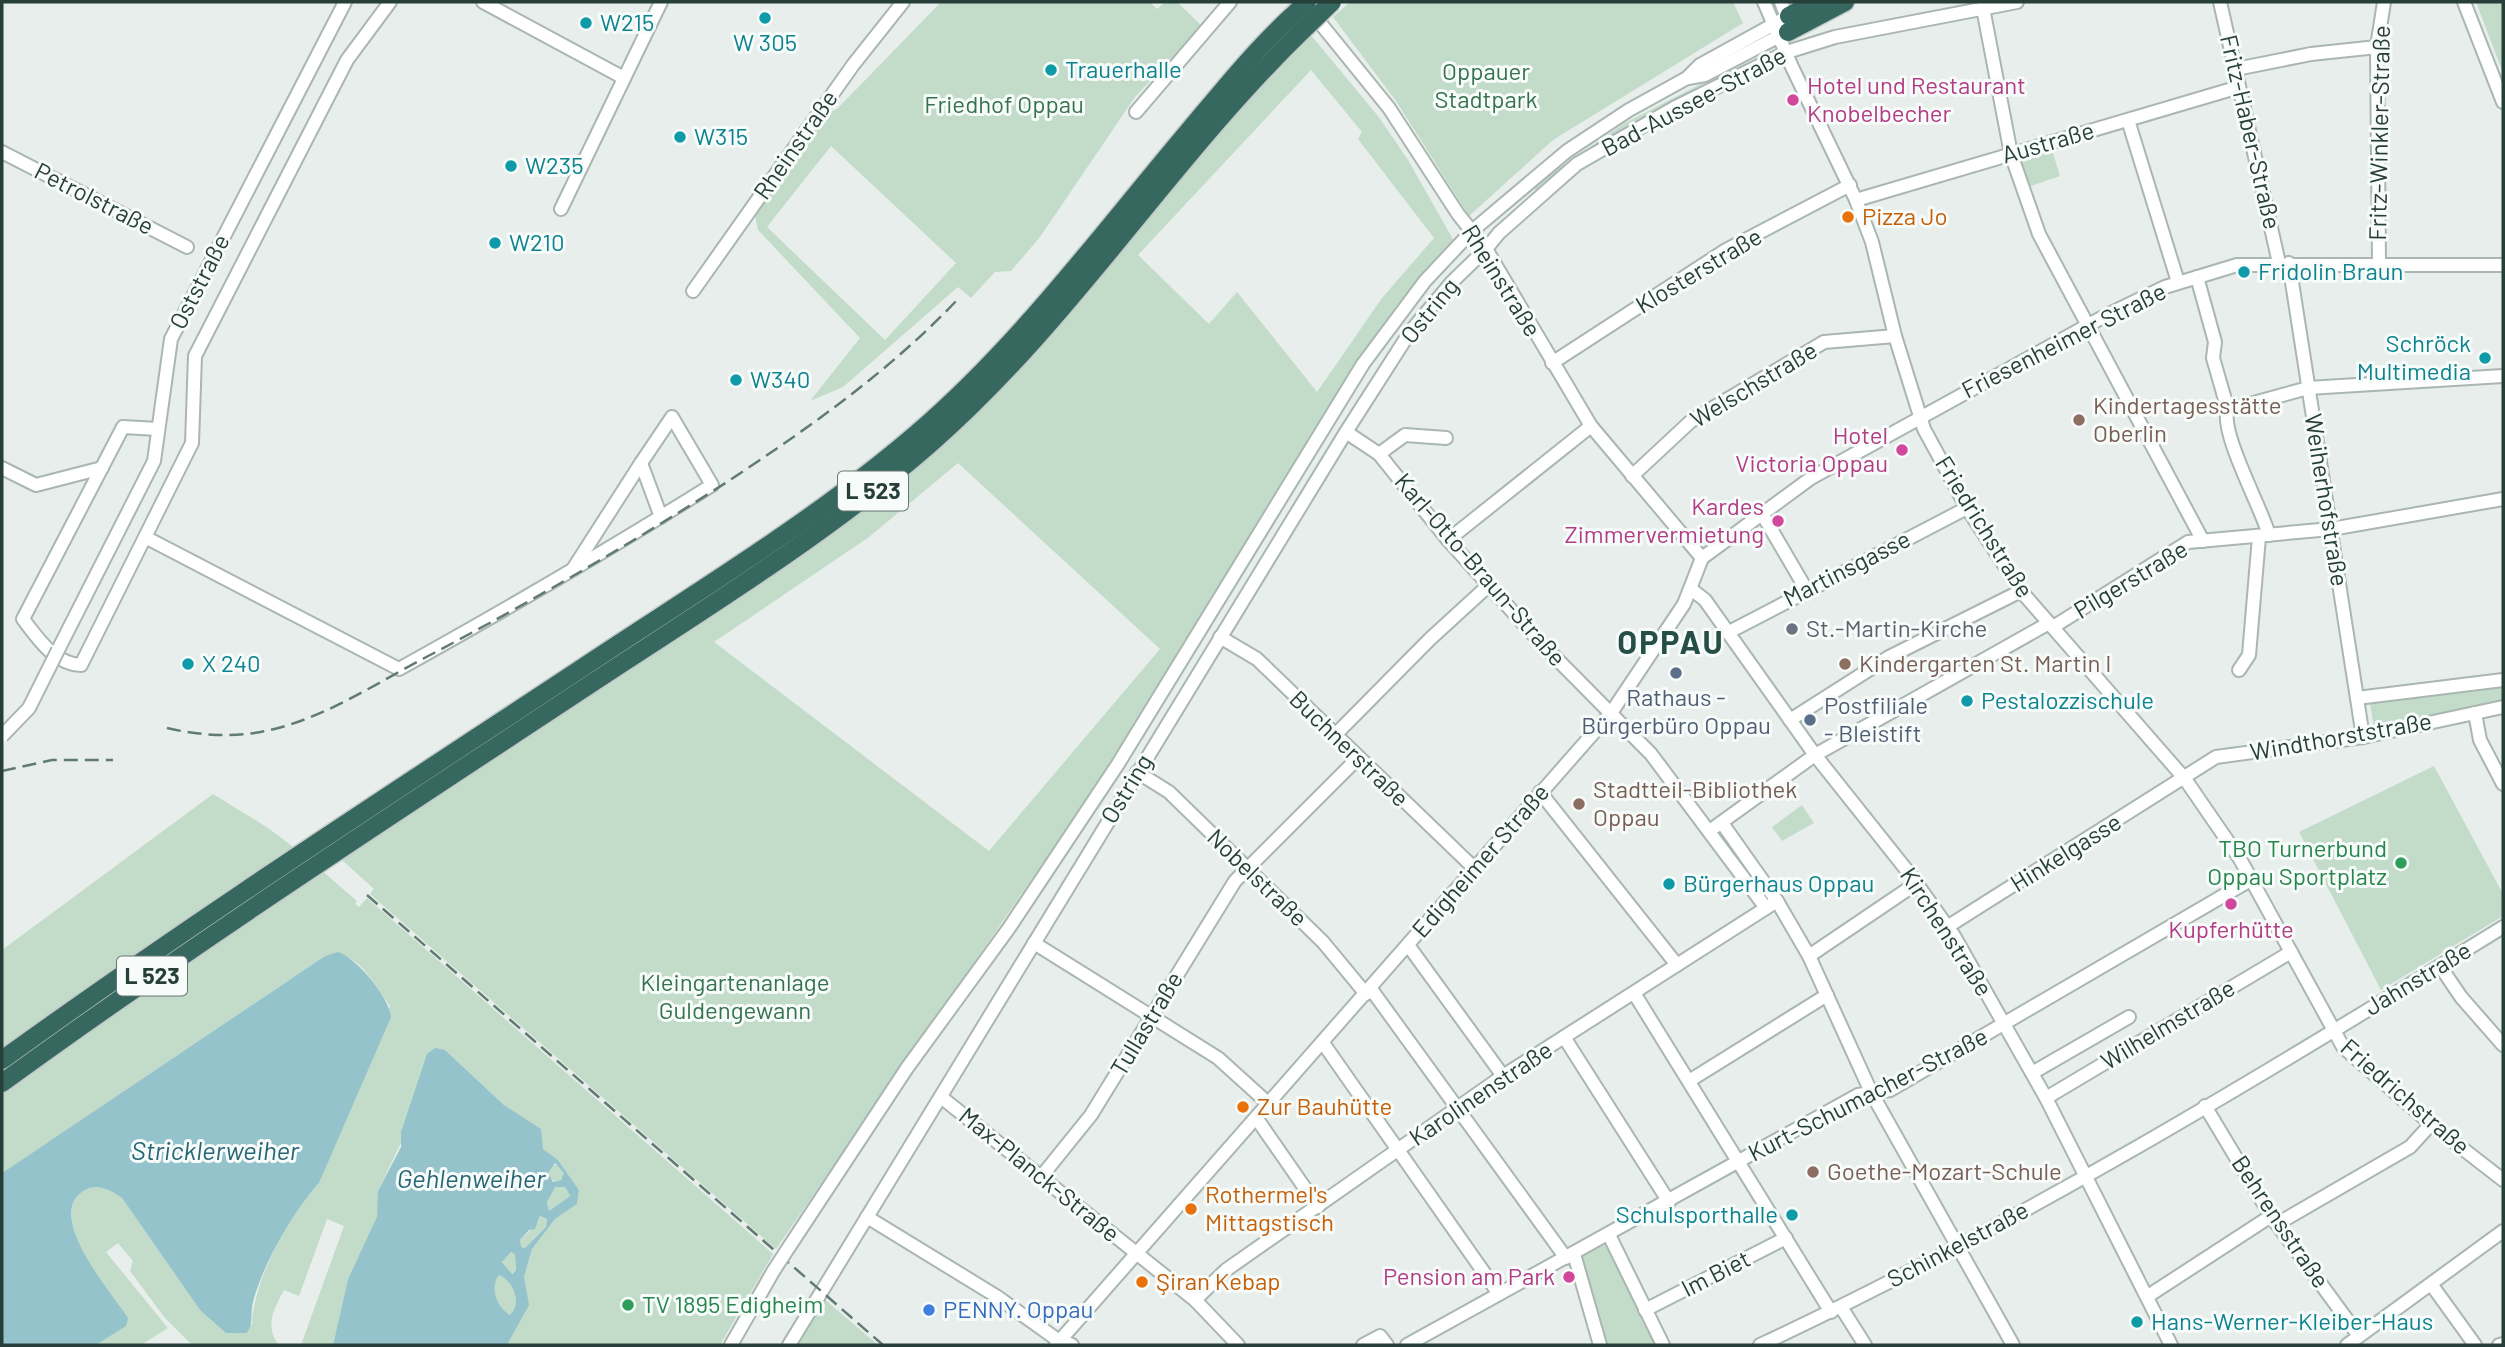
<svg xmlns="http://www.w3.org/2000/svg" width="2505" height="1347" viewBox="0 0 2505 1347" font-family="Barlow,sans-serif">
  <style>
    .green { fill: #c3dcca; fill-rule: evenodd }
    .water { fill: #95c3cc; fill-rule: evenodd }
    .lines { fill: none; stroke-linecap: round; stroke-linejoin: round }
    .minor-casing { stroke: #aab6b2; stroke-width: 16 }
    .highway-casing { stroke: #c3c9c8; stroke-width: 21 }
    .minor { stroke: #fff; stroke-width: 12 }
    .highway { stroke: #36685f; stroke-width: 18 }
    .rail { stroke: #627a74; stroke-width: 2.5; stroke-dasharray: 14 7; stroke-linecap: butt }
    .minor-bridge-casing { stroke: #aab6b2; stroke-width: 16; stroke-linecap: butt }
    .highway-bridge-casing { stroke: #c3c9c8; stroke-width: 21; stroke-linecap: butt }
    .minor-bridge { stroke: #fff; stroke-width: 12 }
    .highway-bridge { stroke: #36685f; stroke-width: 18 }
    .culture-dot { fill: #0f9aa8; stroke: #f7fbf9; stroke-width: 2.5 }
    .hotel-dot { fill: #d1479c; stroke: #f7fbf9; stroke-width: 2.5 }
    .food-dot { fill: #e8710a; stroke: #f7fbf9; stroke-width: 2.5 }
    .education-dot { fill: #8d6e63; stroke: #f7fbf9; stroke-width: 2.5 }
    .worship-dot { fill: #6b7280; stroke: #f7fbf9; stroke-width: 2.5 }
    .service-dot { fill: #5c6f8a; stroke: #f7fbf9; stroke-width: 2.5 }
    .leisure-dot { fill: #2e9e5b; stroke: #f7fbf9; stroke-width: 2.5 }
    .shop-dot { fill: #3f7fe0; stroke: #f7fbf9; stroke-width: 2.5 }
    .labels { text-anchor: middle; stroke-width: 6; stroke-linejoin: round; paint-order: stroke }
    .shield { fill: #f7fbf9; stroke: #657773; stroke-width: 2 }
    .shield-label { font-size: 23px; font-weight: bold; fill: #273f39 }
    .culture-label { font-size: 24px; fill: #0d838f; stroke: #f7fbf9; text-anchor: start }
    .park-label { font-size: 24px; fill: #35724e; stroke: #f7fbf9 }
    .hotel-label { font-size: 24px; fill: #b23c85; stroke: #f7fbf9; text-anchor: end }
    .street-label { font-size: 24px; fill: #273f39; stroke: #f7fbf9 }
    .food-label { font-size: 24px; fill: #c56008; stroke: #f7fbf9; text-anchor: start }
    .education-label { font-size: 24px; fill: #785e54; stroke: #f7fbf9; text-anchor: start }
    .worship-label { font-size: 24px; fill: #5b616d; stroke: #f7fbf9; text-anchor: start }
    .service-label { font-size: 24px; fill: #4e5e75; stroke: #f7fbf9 }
    .leisure-label { font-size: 24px; fill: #27864d; stroke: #f7fbf9; text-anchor: end }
    .shop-label { font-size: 24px; fill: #366cbe; stroke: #f7fbf9; text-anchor: start }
    .water-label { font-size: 26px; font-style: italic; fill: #276675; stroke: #f7fbf9 }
    .district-label { font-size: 32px; font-weight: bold; letter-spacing: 2px; fill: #254f46; stroke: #f7fbf9 }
  </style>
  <rect width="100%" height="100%" fill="#e7eeeb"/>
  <g class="green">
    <path d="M941,2h209l7,7 8,-7h12l25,24 -67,71 -95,140 -29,34 -16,1 -24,26 -13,-11 -115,100 -33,14 50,-63 -102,-108 -3,-14 74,-103 9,-5zM831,146l125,117 -71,77 -118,-113z"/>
    <polygon points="1350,2 1733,2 1743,23 1553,140 1469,216 1396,101 1333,17"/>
    <polygon points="2476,2 2503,2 2503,73"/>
    <path d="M1310,34l68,82 30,44 46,81 -40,44 -58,79 -259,421 -321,464 -406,-355 4,-5 -33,-30 280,-187 393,-298 58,-65 193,-230zM1311,70l51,62 -4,7 76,99 -52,60 -65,94 -80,-100 -28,32 -71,-69zM958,463l202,186 -171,202 -275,-209 155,-105z"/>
    <polygon points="1761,53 1628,125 1573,162 1537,193 1533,186 1625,123"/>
    <polygon points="2051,147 2060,176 2025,188 2015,158"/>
    <polygon points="2503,683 2503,704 2374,728 2370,703"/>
    <polygon points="2434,766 2503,894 2503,916 2381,990 2299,832"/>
    <polygon points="213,794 268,828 296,849 2,1052 2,950"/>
    <polygon points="1802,805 1814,823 1782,841 1772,827"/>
    <path d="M321,870l36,31 -2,3 4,3 8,-9 406,356 -53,91h-213l21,-40 -4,-28 8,-28 23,-30 22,-15 2,-14 -21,-30 -15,-11 -3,-20 -36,-24 -59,-55 -67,141v26l-30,62 -15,66h-32l43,-119 -17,-7 -28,77 -15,-6c-10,19 -20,36 -5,55h-87l-27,-27 -35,-47 3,-10 -15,-18 -12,9 62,76 -27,17h-45l29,-19c-15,-27 -78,-109 -43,-134 14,-10 28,-2 40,6l78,112 52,15c1,-45 37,-109 67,-142l71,-177c-17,-23 -33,-59 -65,-50l-323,217v-82z"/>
    <circle cx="556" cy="1173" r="8"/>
    <polygon points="554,1187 565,1187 570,1196 549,1211 547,1202"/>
    <polygon points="540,1216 547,1219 546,1227 525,1248 520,1247 520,1240 538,1223"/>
    <polygon points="1607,1239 1659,1345 1604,1345 1578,1256"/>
    <polygon points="511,1252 515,1253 516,1270 511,1274 502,1261"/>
    <path d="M499,1275c15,7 23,26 11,40 -13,-8 -22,-27 -11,-40z"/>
    <polygon points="823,1298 878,1345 795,1345"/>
  </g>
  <g class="water">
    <path d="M338,952c19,6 51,45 53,65l-72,166c-25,27 -57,83 -66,119 -3,12 1,20 -6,31h-21l-26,-23 -78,-112c-12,-8 -26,-16 -40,-6 -36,26 29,100 46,126l-2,8 -30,19h-94v-172l323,-217z"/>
    <path d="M435,1048l10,2 59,55 37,24 2,20 15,11 21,30 -2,14 -22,15 -23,30 -8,28 5,28 -22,40h-174l15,-66 29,-62 1,-26 23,-44v-15l26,-78zM555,1163l9,10 -3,7 -8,2 -5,-9zM555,1187h10l5,9 -21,15 -2,-9zM540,1216l7,3 -1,8 -21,21 -4,-1 -1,-7 9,-10 6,-1zM511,1252l4,2 1,16 -4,4 -10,-12zM499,1275c15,7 23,27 11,40 -13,-8 -21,-27 -11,-40z"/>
  </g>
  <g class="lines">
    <g class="minor-casing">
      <g id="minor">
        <polyline points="483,2 624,78"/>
        <polyline points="1764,2 1792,67 1856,200 1872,242 1895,336 1924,429 1967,508 2021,591 2185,779 2240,859 2343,1047 2431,1124 2503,1180"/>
        <polyline points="1781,2 1789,23"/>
        <polyline points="2220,2 2279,263"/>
        <polyline points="2464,2 2503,102"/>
        <polyline points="1983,8 2011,154 2039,234 2203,541"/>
        <polyline points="1312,13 1389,108 1458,214 1486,249 1591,426 1702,558"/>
        <polyline points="2236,69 2311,54 2377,47"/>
        <polyline points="1688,78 1705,75 1785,33"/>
        <polyline points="1136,112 1230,2"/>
        <polyline points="2128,120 2178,282"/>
        <polyline points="2,152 187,247"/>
        <polyline points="1856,200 2239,87"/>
        <polyline points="561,209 661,2"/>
        <polyline points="2289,263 2363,737"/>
        <polyline points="2379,263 2377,47 2384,2"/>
        <path d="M2197,277l18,65 -2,16 15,52c-9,21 34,99 41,125"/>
        <polyline points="693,291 853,65 903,2"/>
        <polyline points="1552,363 1726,250 1850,185"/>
        <polyline points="2228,410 2308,388 2503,376"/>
        <path d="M158,429l-35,-2 -100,192c15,20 32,45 58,46l64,-128 254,132c106,-59 211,-120 313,-184l-40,-68 -31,46 20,54"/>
        <polyline points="1346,432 1379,454 1448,540 1540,642 1651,754 1766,908"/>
        <polyline points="1379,454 1405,435 1446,438"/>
        <polyline points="2,468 36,485 102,468"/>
        <polyline points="1632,476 1691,421 1824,342 1895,336"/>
        <polyline points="1761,512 1806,589"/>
        <polyline points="145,537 192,443 195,356 347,60 390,2"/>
        <polyline points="1448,540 1591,426"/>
        <polyline points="573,569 641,463"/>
        <polyline points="1691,589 1705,600 1815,755 1909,873 1954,936 2046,1098 2171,1345"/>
        <polyline points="2053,627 2188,542 2331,529 2503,499"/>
        <polyline points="1729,632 1967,508"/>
        <polyline points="1220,637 1257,659 1474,868"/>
        <polyline points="58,650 154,461 171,339 345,2"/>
        <polyline points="2239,670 2249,655 2259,537"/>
        <polyline points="2357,698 2503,680"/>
        <polyline points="2475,713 2480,740 2503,784"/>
        <polyline points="1790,720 1889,657 2021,591"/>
        <polyline points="1335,735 1430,639 1489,585"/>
        <polyline points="1137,772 1169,792 1248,869 1323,942 1366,994"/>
        <polyline points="1540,792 1677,965"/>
        <polyline points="1722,823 1777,901 1809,956 1871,1092 2013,1345"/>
        <polyline points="1715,827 1815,755 2049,623"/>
        <polyline points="1947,927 2216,757 2363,737 2503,707"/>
        <polyline points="1034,943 1218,1058 1270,1105"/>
        <polyline points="1408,945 1503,1076"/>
        <polyline points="1809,956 1917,883"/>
        <polyline points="2440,966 2461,997 2503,1045"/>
        <polyline points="1371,989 1566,1258"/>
        <polyline points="1634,993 1831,1312"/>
        <polyline points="1564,1037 1669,1202"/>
        <polyline points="1323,1043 1499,1294"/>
        <polyline points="2032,1073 2129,1017"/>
        <polyline points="1689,1081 1827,995"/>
        <polyline points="941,1097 1195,1300 1238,1345"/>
        <polyline points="2046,1098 2291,952"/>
        <polyline points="2205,1106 2271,1216 2359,1336"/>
        <polyline points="1257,1119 1318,1207"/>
        <polyline points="1041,1177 1091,1115 1235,881 1357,759"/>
        <polyline points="867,1217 996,1296 1055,1338 1072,1345"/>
        <polyline points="2277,1224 2410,1147 2431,1124"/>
        <polyline points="1609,1235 1663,1345"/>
        <polyline points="789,1247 907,1068 1009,928 1118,764 1363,364 1425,281 1472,231 1567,151 1629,110 1687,78 1700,65 1789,16"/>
        <polyline points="1574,1254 1600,1345"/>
        <polyline points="2431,1284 2475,1345"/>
        <polyline points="2148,1296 2271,1216"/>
        <polyline points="1195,1300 1226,1270 1503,1076 1777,901"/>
        <polyline points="1841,1307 1865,1345"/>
        <polyline points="1645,1310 1786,1238"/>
        <polyline points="731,1345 774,1270"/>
        <polyline points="789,1345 1346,432 1410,332 1452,282 1486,249 1499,233 1577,164 1674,108 1787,52 1835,37 2017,2"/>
        <polyline points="1056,1345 1611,713 1684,604 1702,558 1811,478 2103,317 2165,287 2237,265 2503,265"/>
        <polyline points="1363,1345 1380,1336 1387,1345"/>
        <polyline points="1407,1345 1858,1095 1890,1090 2252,879"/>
        <path d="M1760,1345c257,-120 502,-269 743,-418"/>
        <polyline points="2347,1345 2503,1231"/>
        <polyline points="2499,1345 2503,1344"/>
      </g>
    </g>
    <g class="highway-casing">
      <g id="highway">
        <polyline points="1789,16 1815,2"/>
        <polyline points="1788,32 1845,2"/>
        <path d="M2,1060c188,-136 383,-262 577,-390 114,-76 233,-147 337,-236 105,-90 186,-201 275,-306 32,-38 64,-78 101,-112"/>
        <path d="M2,1083c187,-136 381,-262 575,-390 119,-79 244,-154 352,-248 142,-124 240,-285 374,-415"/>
      </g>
    </g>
    <use href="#minor" class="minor"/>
    <use href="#highway" class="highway"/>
    <g class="rail">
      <path d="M167,728c38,9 77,10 115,-1 53,-15 103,-49 152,-74 100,-53 198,-110 293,-171 83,-55 163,-111 232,-184"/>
      <polyline points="2,771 52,760 113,760"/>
      <polyline points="367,895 883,1345"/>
    </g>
    <g class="minor-bridge-casing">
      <g id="minor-bridge">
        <polyline points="2,736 29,708 58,650"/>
        <polyline points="774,1270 789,1247"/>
      </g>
    </g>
    <g class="highway-bridge-casing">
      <g id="highway-bridge">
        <polyline points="1292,16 1307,2"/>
        <polyline points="1303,30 1332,2"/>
      </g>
    </g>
    <use href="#minor-bridge" class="minor-bridge"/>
    <use href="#highway-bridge" class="highway-bridge"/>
  </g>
  <g class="culture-dot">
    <circle cx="765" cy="18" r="7"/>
    <circle cx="586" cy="23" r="7"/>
    <circle cx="1051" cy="70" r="7"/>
    <circle cx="680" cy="137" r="7"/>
    <circle cx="511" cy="166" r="7"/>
    <circle cx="495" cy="243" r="7"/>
    <circle cx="2244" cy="272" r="7"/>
    <circle cx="2485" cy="358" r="7"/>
    <circle cx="736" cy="380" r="7"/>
    <circle cx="188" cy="664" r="7"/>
    <circle cx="1967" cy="701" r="7"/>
    <circle cx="1669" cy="884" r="7"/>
    <circle cx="1792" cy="1215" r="7"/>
    <circle cx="2137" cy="1322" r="7"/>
  </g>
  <g class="hotel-dot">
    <circle cx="1793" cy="100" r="7"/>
    <circle cx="1902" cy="450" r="7"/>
    <circle cx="1778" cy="521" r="7"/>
    <circle cx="2231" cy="904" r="7"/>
    <circle cx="1569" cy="1277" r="7"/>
  </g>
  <g class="food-dot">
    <circle cx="1848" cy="217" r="7"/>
    <circle cx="1243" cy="1107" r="7"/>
    <circle cx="1191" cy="1209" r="7"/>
    <circle cx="1142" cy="1282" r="7"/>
  </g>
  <g class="education-dot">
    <circle cx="2079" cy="420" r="7"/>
    <circle cx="1845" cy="664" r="7"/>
    <circle cx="1579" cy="804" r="7"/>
    <circle cx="1813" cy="1172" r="7"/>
  </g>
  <circle class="worship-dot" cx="1792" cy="629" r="7"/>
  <g class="service-dot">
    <circle cx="1676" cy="673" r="7"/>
    <circle cx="1810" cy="720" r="7"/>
  </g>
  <g class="leisure-dot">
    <circle cx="2401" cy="863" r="7"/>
    <circle cx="628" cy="1305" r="7"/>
  </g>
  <circle class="shop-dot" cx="929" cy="1310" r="7"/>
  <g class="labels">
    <g class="shield">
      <rect x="838" y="471.5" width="70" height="39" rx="5"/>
      <rect x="117" y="956.5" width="70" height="39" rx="5"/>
    </g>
    <g class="shield-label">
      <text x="873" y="499">L 523</text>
      <text x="152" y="984">L 523</text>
    </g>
    <g class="culture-label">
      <text x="600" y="31">W215</text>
      <text x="765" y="51" text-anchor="middle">W 305</text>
      <text x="1065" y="78">Trauerhalle</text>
      <text x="694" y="145">W315</text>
      <text x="525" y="174">W235</text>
      <text x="509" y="251">W210</text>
      <text x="2258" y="280">Fridolin Braun</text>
      <text x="2471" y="352" text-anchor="end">Schröck<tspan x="2471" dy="28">Multimedia</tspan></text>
      <text x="750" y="388">W340</text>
      <text x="202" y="672">X 240</text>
      <text x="1981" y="709">Pestalozzischule</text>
      <text x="1683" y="892">Bürgerhaus Oppau</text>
      <text x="1778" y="1223" text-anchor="end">Schulsporthalle</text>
      <text x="2151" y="1330">Hans-Werner-Kleiber-Haus</text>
    </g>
    <g class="park-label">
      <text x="1486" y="80">Oppauer<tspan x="1486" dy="28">Stadtpark</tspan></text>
      <text x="1004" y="113">Friedhof Oppau</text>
      <text x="735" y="991">Kleingartenanlage<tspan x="735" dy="28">Guldengewann</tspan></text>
    </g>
    <g class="hotel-label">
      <text x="1807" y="94" text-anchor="start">Hotel und Restaurant<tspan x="1807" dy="28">Knobelbecher</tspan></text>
      <text x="1888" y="444">Hotel<tspan x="1888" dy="28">Victoria Oppau</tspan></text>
      <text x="1764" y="515">Kardes<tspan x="1764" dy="28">Zimmervermietung</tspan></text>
      <text x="2231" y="938" text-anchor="middle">Kupferhütte</text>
      <text x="1555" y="1285">Pension am Park</text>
    </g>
    <g class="street-label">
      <text transform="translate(1694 102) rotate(-28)" y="8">Bad-Aussee-Straße</text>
      <text transform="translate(2250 132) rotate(77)" y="8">Fritz-Haber-Straße</text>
      <text transform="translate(2380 133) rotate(-89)" y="8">Fritz-Winkler-Straße</text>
      <text transform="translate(2048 143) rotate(-16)" y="8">Austraße</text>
      <text transform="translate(796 145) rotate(-55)" y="8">Rheinstraße</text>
      <text transform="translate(94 199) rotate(27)" y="8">Petrolstraße</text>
      <text transform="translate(1699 271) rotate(-31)" y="8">Klosterstraße</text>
      <text transform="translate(1501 281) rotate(58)" y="8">Rheinstraße</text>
      <text transform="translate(200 282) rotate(-63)" y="8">Oststraße</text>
      <text transform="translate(1430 311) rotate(-51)" y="8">Ostring</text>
      <text transform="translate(2064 341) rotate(-27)" y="8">Friesenheimer Straße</text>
      <text transform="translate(1754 385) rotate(-31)" y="8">Welschstraße</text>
      <text transform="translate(2326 500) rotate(81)" y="8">Weiherhofstraße</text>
      <text transform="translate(1984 527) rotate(58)" y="8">Friedrichstraße</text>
      <text transform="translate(1847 569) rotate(-27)" y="8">Martinsgasse</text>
      <text transform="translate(1480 570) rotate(49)" y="8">Karl-Otto-Braun-Straße</text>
      <text transform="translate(2131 580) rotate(-31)" y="8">Pilgerstraße</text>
      <text transform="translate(2341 737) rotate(-10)" y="8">Windthorststraße</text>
      <text transform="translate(1349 749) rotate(44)" y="8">Buchnerstraße</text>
      <text transform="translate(1127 789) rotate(-59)" y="8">Ostring</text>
      <text transform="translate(2066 853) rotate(-32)" y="8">Hinkelgasse</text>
      <text transform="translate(1481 861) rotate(-49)" y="8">Edigheimer Straße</text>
      <text transform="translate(1257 878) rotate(44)" y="8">Nobelstraße</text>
      <text transform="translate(1946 932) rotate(57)" y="8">Kirchenstraße</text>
      <text transform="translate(2418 979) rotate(-31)" y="8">Jahnstraße</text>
      <text transform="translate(1147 1024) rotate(-59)" y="8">Tullastraße</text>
      <text transform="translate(2168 1025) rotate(-31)" y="8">Wilhelmstraße</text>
      <text transform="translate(1481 1094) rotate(-34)" y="8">Karolinenstraße</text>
      <text transform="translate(1868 1095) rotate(-27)" y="8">Kurt-Schumacher-Straße</text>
      <text transform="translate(2405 1097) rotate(41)" y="8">Friedrichstraße</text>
      <text transform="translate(1039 1175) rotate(39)" y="8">Max-Planck-Straße</text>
      <text transform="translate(2280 1222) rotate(56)" y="8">Behrensstraße</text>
      <text transform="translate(1958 1245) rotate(-28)" y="8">Schinkelstraße</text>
      <text transform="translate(1716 1274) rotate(-27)" y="8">Im Biet</text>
    </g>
    <g class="food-label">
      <text x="1862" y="225">Pizza Jo</text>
      <text x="1257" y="1115">Zur Bauhütte</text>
      <text x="1205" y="1203">Rothermel's<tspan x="1205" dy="28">Mittagstisch</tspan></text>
      <text x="1156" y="1290">Şiran Kebap</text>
    </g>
    <g class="education-label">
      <text x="2093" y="414">Kindertagesstätte<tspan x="2093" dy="28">Oberlin</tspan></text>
      <text x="1859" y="672">Kindergarten St. Martin I</text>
      <text x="1593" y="798">Stadtteil-Bibliothek<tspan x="1593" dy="28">Oppau</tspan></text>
      <text x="1827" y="1180">Goethe-Mozart-Schule</text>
    </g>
    <g class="worship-label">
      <text x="1806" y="637">St.-Martin-Kirche</text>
    </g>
    <g class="service-label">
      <text x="1676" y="706">Rathaus -<tspan x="1676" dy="28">Bürgerbüro Oppau</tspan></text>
      <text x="1824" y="714" text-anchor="start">Postfiliale<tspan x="1824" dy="28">- Bleistift</tspan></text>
    </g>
    <g class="leisure-label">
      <text x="2387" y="857">TBO Turnerbund<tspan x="2387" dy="28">Oppau Sportplatz</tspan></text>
      <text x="642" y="1313" text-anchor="start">TV 1895 Edigheim</text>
    </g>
    <g class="shop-label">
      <text x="943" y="1318">PENNY. Oppau</text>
    </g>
    <g class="water-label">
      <text x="215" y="1160">Stricklerweiher</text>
      <text x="471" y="1188">Gehlenweiher</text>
    </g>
    <g class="district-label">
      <text x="1671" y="654">OPPAU</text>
    </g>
  </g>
  <rect width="2505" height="1347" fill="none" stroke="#273f39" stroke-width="7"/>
</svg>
